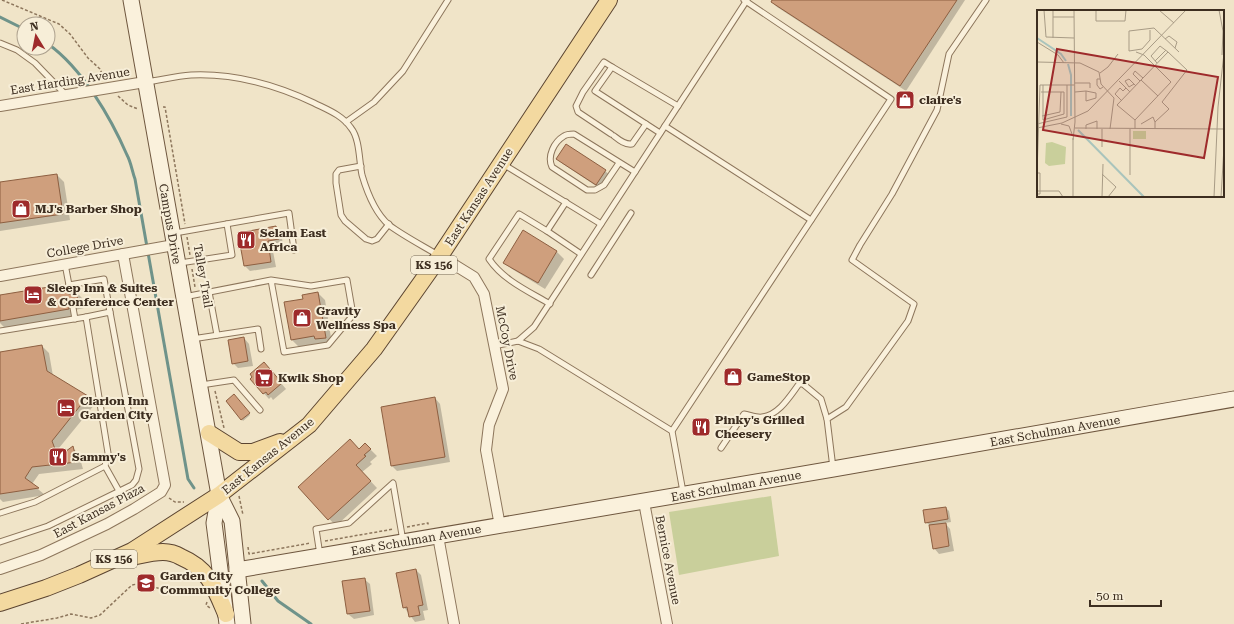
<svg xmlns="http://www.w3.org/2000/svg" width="1234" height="624" viewBox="0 0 1234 624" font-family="'Roboto Serif',serif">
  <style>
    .green { fill: #c9cf9b }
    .shadow { fill: #0003 }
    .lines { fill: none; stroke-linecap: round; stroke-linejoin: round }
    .stream { stroke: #6f938a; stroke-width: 3 }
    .building { fill: #cf9f7d; stroke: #8d5f41 }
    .lane-casing { stroke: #8d765c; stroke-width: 7 }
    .street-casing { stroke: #8d765c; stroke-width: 12 }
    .secondary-casing { stroke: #6f573f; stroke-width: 17 }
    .primary-casing { stroke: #5b4430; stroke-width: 18 }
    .path { stroke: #8d765c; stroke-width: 1.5; stroke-dasharray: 3 2; stroke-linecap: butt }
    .lane { stroke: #faf1dc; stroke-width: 5 }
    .street { stroke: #faf1dc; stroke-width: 10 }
    .secondary { stroke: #faf1dc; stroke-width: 15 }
    .primary { stroke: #f3d9a0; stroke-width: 16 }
    .labels { text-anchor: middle; stroke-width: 4; stroke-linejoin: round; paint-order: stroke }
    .shield { fill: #f7eed8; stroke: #756857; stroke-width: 1 }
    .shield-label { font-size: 11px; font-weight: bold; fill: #3d2e20 }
    .street-label { font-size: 12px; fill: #3d2e20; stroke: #f7eed8 }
    .poi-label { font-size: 12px; font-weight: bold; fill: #3d2e20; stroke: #f7eed8; text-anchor: start }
    .inset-river { fill: none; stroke: #a9c4bc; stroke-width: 2 }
    .inset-road { fill: none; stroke: #a89b85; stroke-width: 1 }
    .view { fill: #9e2a2b; fill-opacity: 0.15; stroke: #9e2a2b; stroke-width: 2 }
    .inset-edge { fill: none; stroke: #3d2e20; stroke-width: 2 }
  </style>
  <rect width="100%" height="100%" fill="#f0e4c8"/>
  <polygon class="green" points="771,496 779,556 679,575 669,512"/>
  <g class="shadow">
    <polygon points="773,0 965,0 906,91 777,7 772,2"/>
    <polygon points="567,145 605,171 611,176 602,190 563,164 557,159"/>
    <polygon points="57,175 64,182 70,220 0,231 0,184"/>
    <polygon points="276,227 281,233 283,244 272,246 276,267 250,271 245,266 239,234"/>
    <polygon points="523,232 557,252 564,259 545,289 512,269 505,262"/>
    <polygon points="61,286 67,292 75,291 82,298 84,308 75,310 76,316 5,328 0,323 0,297"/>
    <polygon points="318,293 325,300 332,344 323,346 320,343 299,347 292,340 286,303 304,300"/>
    <polygon points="244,338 249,344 253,366 238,368 233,363"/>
    <polygon points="42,346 49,353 53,376 88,397 95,404 59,448 62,456 73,448 79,455 83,469 39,474 32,484 45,495 3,502 0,499 0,353"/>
    <polygon points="269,369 286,389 273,400 271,397 269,399 251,379"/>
    <polygon points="234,396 250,415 243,421 227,402"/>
    <polygon points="435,398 440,404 450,462 397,471 392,466"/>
    <polygon points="365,444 377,456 370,462 372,464 362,472 377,488 336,526 299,487 359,450"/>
    <polygon points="946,508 949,511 951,522 945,523 950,529 954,551 939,554 934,548 930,526 926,522"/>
    <polygon points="416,570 421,575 428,610 423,611 425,620 415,622 404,607"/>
    <polygon points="364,579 370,584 374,615 354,619 348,614"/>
  </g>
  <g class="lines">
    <g class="stream">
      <polyline points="0,17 24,29"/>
      <path d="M48,44c34,24 63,74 79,111 4,7 5,16 8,24l53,300 6,9"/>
      <polyline points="262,581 278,601 311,624"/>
    </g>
  </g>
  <g class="building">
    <polygon points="772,0 957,0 900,86 771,2"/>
    <polygon points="566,144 606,170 596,185 556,159"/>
    <polygon points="57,174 63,214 0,223 0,182"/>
    <polygon points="276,226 279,239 268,241 271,262 244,266 238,233"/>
    <polygon points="523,230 557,251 538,283 503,263"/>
    <polygon points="61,285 62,292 76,290 78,301 68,303 69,309 0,321 0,295"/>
    <polygon points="318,292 326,338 315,339 314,336 291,340 284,302 303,299 302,295"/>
    <polygon points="244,337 248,361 232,364 228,340"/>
    <polygon points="42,345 47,371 88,396 52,441 58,457 73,446 77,462 32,467 25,478 39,488 0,494 0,352"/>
    <polygon points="264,362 282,383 268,395 266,392 263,394 250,379 252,377 250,374"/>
    <polygon points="234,394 250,413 241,420 226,401"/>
    <polygon points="435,397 445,457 391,466 381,407"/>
    <polygon points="350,439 359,449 365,443 371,449 364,455 366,456 356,465 371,481 328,520 298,487"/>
    <polygon points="946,507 948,519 925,523 923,510"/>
    <polygon points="946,523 949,546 933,549 929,525"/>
    <polygon points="416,569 423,605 418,606 420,615 409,617 407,607 403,608 396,573"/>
    <polygon points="365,578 370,611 347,614 342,581"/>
  </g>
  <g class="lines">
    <g class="lane-casing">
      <g id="lane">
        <polyline points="0,43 17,50 35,63 66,95"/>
        <path d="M146,82c15,-2 30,-6 45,-7 43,-2 85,10 123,28 14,7 28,12 37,25 9,11 8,33 11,47 5,17 13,38 27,50 13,10 34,21 49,30"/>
        <polyline points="346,122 374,102 403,71 448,0"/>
        <polyline points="665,126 811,220"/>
        <polyline points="660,133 595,91 612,67 678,106"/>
        <polyline points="611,134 578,112 576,106 583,92 604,62 612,67"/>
        <path d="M614,136c5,4 11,9 18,8l14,-20"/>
        <path d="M619,163l-15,22 -9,5h-8l-35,-23c-5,-11 2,-25 12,-31 3,-2 7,-2 10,-2l61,38"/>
        <polyline points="503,164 601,224"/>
        <polyline points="361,166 339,170 336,174 336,183 341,215 345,221 366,239 372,241 377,239 389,224"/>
        <polyline points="547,231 581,254"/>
        <polyline points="175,233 289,213 294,250"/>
        <polyline points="180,263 232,255 227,224"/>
        <polyline points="65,264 69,285"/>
        <polyline points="591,275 631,213"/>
        <polyline points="70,291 69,285 104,279 110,312"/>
        <polyline points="209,292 217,335"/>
        <polyline points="184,297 271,280 311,286 347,280 353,315 328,345 284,352 271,280"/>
        <polyline points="72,302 75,319"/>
        <path d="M550,304c-22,-13 -47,-24 -61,-45l30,-45 28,17 19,-29"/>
        <polyline points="0,331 86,317 108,453 105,466 35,502 0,513"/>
        <polyline points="192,339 258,329 261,349"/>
        <polyline points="518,341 534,327 747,0"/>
        <polyline points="494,346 518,341 539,349 672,431"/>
        <polyline points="201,385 234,380 260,410"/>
        <path d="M721,448l23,-34c6,1 13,4 18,3 17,-2 28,-21 37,-33h4l18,15 6,20"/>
        <polyline points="105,466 119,491"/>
        <polyline points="833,468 827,419 846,407 908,321 914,304 852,260 860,245 892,194 937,110 949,54 986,0"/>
        <polyline points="683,492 672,431 891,99 744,0"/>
        <polyline points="0,542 48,526 132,485 136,480 139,469 110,312 86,317"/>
        <polyline points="320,555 316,529 349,523 393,483 403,541"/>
      </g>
    </g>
    <g class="street-casing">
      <g id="street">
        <polyline points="0,106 145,82"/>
        <polyline points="440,256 474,277 484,294 503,389 489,425 486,450 500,526"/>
        <polyline points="0,276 174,245"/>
        <polyline points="644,502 667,624"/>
        <polyline points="438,536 454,624"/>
        <polyline points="0,569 41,555 107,524 134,509 161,492 165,485 123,254"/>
      </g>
    </g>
    <g class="secondary-casing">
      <g id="secondary">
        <polyline points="131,0 219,495 232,521 243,624"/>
        <polyline points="219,495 214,523 227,624"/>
        <polyline points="237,570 833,469 1234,399"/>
      </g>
    </g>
    <g class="primary-casing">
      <g id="primary">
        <polyline points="209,433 239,452 253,452 280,442"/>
        <path d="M126,558c12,-2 25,-6 37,-6 6,0 13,2 18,5 28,12 34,31 45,57"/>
        <polyline points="0,603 46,588 79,575 132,551 219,495 309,425 374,349 440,256 609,0"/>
      </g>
    </g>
    <g class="path">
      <polyline points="2,0 59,24 70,34 88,58 100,69 104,79"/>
      <polyline points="118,96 128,105 138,109"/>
      <polyline points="163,107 165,107 185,224"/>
      <polyline points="187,237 190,255"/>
      <polyline points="192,269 195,287"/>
      <polyline points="215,391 224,428"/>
      <polyline points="239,496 243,515"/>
      <polyline points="169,498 175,502 184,502"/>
      <polyline points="407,527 428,523 428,525"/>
      <polyline points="325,541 394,529"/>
      <polyline points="248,547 249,554 311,543"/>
      <polyline points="207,602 206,605 210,608"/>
      <polyline points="21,624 57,618 71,614 91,618 100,615 132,585 142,583 170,592 190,593 201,592"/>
    </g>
    <use href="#lane" class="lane"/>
    <use href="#street" class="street"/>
    <use href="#secondary" class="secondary"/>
    <use href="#primary" class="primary"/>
  </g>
  <defs>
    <g id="shop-square" transform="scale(1)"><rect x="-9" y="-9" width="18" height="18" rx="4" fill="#9e2a2b" stroke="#f7eed8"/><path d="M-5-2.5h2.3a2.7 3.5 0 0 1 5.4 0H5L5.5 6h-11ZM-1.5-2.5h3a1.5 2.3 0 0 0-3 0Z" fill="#fff"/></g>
    <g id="restaurant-square" transform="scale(1)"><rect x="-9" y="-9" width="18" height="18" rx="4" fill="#9e2a2b" stroke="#f7eed8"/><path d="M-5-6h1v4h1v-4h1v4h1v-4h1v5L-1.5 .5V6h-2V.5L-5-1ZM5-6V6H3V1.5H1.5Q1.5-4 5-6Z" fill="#fff"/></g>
    <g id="hotel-square" transform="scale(1)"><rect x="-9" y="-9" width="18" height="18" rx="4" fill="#9e2a2b" stroke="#f7eed8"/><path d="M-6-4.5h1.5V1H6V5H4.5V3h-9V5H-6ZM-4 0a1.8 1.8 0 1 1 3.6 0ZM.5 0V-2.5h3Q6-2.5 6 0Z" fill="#fff"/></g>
    <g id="supermarket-square" transform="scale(1)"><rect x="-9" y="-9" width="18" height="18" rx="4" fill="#9e2a2b" stroke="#f7eed8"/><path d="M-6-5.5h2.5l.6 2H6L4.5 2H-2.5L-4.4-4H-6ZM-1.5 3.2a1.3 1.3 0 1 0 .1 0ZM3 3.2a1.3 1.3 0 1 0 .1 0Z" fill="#fff"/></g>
    <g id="university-square" transform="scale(1)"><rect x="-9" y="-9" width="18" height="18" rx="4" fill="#9e2a2b" stroke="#f7eed8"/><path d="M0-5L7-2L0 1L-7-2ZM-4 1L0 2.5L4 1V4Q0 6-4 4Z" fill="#fff"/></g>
  </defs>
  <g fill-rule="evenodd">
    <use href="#shop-square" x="905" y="100"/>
    <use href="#shop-square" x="21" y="209"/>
    <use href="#restaurant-square" x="246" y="240"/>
    <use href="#hotel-square" x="33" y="295"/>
    <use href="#shop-square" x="302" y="318"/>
    <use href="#shop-square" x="733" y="377"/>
    <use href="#supermarket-square" x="264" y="378"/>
    <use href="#hotel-square" x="66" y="408"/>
    <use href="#restaurant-square" x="701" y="427"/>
    <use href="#restaurant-square" x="58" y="457"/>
    <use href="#university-square" x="146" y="583"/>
  </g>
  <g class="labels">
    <g class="shield">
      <rect x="411" y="256" width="46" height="18" rx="3"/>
      <rect x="91" y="550" width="46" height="18" rx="3"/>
    </g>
    <g class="shield-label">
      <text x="434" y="269">KS 156</text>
      <text x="114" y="563">KS 156</text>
    </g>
    <g class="street-label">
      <text transform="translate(70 81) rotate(-9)" y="4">East Harding Avenue</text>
      <text transform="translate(479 197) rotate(-57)" y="4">East Kansas Avenue</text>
      <text transform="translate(170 224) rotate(80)" y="4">Campus Drive</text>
      <text transform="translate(85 247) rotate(-10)" y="4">College Drive</text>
      <text transform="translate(203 276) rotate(80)" y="4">Talley Trail</text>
      <text transform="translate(507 343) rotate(79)" y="4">McCoy Drive</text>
      <text transform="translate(1055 431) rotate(-10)" y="4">East Schulman Avenue</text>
      <text transform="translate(268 456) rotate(-39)" y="4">East Kansas Avenue</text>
      <text transform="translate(736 486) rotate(-10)" y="4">East Schulman Avenue</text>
      <text transform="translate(99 511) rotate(-28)" y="4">East Kansas Plaza</text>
      <text transform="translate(416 540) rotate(-10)" y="4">East Schulman Avenue</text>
      <text transform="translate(668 560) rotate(79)" y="4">Bernice Avenue</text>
    </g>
    <g class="poi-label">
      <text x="919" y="104">claire's</text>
      <text x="35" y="213">MJ's Barber Shop</text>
      <text x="260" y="237">Selam East<tspan x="260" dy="14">Africa</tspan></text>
      <text x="47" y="292">Sleep Inn &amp; Suites<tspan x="47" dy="14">&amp; Conference Center</tspan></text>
      <text x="316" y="315">Gravity<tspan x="316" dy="14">Wellness Spa</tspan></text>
      <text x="747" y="381">GameStop</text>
      <text x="278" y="382">Kwik Shop</text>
      <text x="80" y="405">Clarion Inn<tspan x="80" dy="14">Garden City</tspan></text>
      <text x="715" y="424">Pinky's Grilled<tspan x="715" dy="14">Cheesery</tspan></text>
      <text x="72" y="461">Sammy's</text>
      <text x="160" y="580">Garden City<tspan x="160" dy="14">Community College</tspan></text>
    </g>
  </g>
  <g transform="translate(1037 10)">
    <rect width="187" height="187" fill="#f0e4c8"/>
    <path d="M96,121h13v8h-13zM15,132l14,5 -1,17 -16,2 -4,-3 1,-20z" fill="#c9cf9b"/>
    <path class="inset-river" d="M0,28l24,16 5,7M31,54l3,11v41M41,120l66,67"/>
    <path class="inset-road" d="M7,0l2,27 28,1M16,0v28M59,0v11h29l1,-11M122,0l15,13M182,0l4,21 -1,24M16,7h21M113,20v10l-8,9 -13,2v-20l25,-3 25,24M128,29l4,-3 8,6 -2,6M0,32l21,13 6,8M118,51l11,-11M0,52l43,1 19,9 2,12 13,14 -4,31M120,53l-6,-7 9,-10 8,6M63,63l8,-6 10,-13M63,69h-3v6l3,4 3,-2M104,70l17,16M82,71l11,11M103,71l-7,-7 2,-3 8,7M38,73h15v5M97,74l-5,3 -4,-6 4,-2 7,7M6,75v35l21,-6v-22h-3M4,82h20l-1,20 -18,4M38,82l11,-1 10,2v5l-10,3v-10M85,91l-7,-7 5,-6 3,3 3,-3M80,95l51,-53 19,18 -25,32 7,7 -14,13v7M80,95l18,15M0,114l30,-7v-32M24,114l8,2 3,8M104,114l12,-7 2,5M0,118l25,-5 26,-12 98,-101M38,118l149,1M49,119v-4l11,-4v8M65,119v18M93,119v46M98,119v-9l36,-38 -27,-27 -8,-3M36,128v59M36,130l2,-18 -1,-112M0,163l3,-88h34M65,164l14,13 -8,10M0,181h22l4,6M0,184h3v-21h-3M65,187l1,-33M177,187l4,-90 6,-54M184,187l3,-50"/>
    <path class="view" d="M20,39l161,28 -14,81 -161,-28z"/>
    <rect width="187" height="187" class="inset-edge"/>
  </g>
  <g transform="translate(36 36) rotate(350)"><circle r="19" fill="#f7eed8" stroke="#ada18e"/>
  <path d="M0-3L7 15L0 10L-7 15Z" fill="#9e2a2b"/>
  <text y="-6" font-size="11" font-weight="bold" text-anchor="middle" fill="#3d2e20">N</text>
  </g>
  <path d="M1090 600v6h71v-6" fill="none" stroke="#3d2e20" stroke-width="2"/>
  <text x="1096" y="600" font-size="12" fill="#3d2e20" stroke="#f7eed8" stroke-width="3" paint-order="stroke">50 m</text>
</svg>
